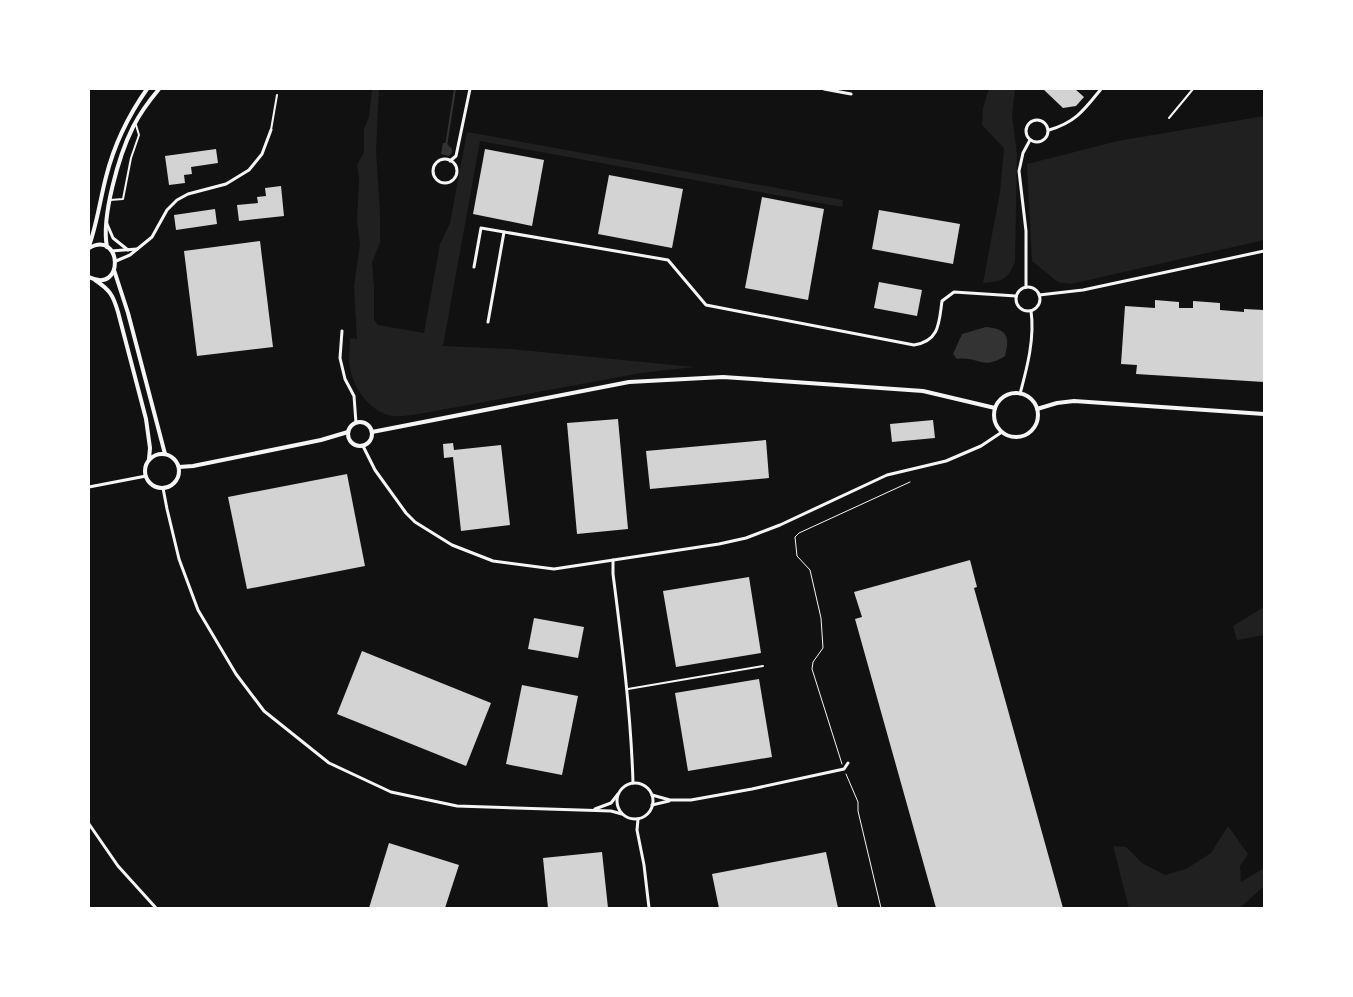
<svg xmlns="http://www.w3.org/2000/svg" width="1353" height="997" viewBox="0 0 1353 997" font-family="Mulish,sans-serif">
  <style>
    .green { fill: #202020 }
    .water { fill: #333 }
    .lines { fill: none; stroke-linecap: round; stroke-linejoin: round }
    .stream { stroke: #333; stroke-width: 2 }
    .building { fill: #d3d3d3 }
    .path { stroke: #f5f5f5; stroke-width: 1 }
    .service { stroke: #f5f5f5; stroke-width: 2 }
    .minor { stroke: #f5f5f5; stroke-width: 3 }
    .tertiary { stroke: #f5f5f5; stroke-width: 4 }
  </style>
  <rect width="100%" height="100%" fill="#111"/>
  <g class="green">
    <path d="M372,89h7l-3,62 4,62v29l-8,21 2,24v33l4,5 46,8 16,-89 10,-21 17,-91 376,68 -1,7 -362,-66 -37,205 68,3 183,18 -53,6 -222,41c-9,1 -19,3 -27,2 -24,-5 -41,-31 -43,-54 0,-8 1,-16 1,-24l7,1 -3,-52 6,-43 -3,-23 2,-42 -2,-14 7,-13v-23l5,-12z"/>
    <path d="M989,89h26l-3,26 5,40 -2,107c-8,19 -13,19 -32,21l17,-91 4,-44 -22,-23 1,-17z"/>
    <polygon points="1264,116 1264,240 1071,284 1058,282 1032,261 1027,164 1118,141"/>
    <polygon points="1264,607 1264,635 1237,640 1233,626"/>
    <polygon points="1228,826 1248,854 1240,866 1241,882 1264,868 1264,886 1240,908 1129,908 1113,846 1126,847 1142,863 1165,875 1186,869 1211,853"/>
  </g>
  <g class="water">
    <polygon points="443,143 446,143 452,149 452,153 449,156 441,154"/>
    <path d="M986,327c22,2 24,10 19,29 -23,15 -26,0 -48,3l-4,-5 9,-20z"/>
  </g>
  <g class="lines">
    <polyline class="stream" points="446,146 455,89"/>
  </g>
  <g class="building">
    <polygon points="1043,89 1075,89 1084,97 1076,106 1063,108"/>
    <polygon points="216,149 218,163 191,167 192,174 184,175 185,183 169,185 165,156"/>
    <polygon points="485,149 544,160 532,226 473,214"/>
    <polygon points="609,175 683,189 672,248 598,234"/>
    <polygon points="281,186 284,216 239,221 237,205 258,203 257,197 266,196 265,188"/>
    <polygon points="762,197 824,209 808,300 745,288"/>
    <polygon points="215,209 217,224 176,230 174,215"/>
    <polygon points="879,210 960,224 953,264 872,249"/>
    <polygon points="260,241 273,347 197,356 184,251"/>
    <polygon points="879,282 922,290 917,316 874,308"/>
    <polygon points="1155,300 1179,302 1179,308 1193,308 1193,301 1220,303 1220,310 1244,312 1244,309 1264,310 1264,382 1136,374 1137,365 1121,364 1125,306 1155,308"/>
    <polygon points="618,419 628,529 577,534 567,423"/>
    <polygon points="933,420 935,438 892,442 890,424"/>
    <polygon points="766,440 769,478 650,489 646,451"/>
    <polygon points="453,443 454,450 501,445 510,525 461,531 453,457 444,458 443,444"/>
    <polygon points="347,474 365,566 247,589 228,497"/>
    <polygon points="970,560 977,587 974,588 1063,908 936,908 855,619 862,617 854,592"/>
    <polygon points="749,577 761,653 676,667 663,591"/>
    <polygon points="534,618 584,627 578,658 528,649"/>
    <polygon points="362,651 491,703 466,766 337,714"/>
    <polygon points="759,679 772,757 688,771 675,693"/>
    <polygon points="522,685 578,696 562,775 506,764"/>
    <polygon points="389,843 459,865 445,908 369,908"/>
    <polygon points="602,852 608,908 548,908 543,858"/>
    <polygon points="826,852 838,908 719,908 712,874"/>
  </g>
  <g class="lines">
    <g class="path">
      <polyline points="842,764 812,669 813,662 823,648 821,618 810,570 797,556 795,537 799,533 910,482"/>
      <polyline points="846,774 858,802 858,811 881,908"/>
    </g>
    <g class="service">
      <polyline points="1169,118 1193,89"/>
      <polyline points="271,130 277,95"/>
      <polyline points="110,200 123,199 131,158 139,135 136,125"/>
      <polyline points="628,689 763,666"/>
    </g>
    <g class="minor">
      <polyline points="824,89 851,94"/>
      <circle cx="1037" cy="131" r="11"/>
      <path d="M1049,130c27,-8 35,-20 52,-41"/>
      <circle cx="445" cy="171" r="12"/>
      <polyline points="450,161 456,156 470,89"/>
      <polyline points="107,224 113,238 128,250"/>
      <polyline points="111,251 137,249"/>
      <polyline points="116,261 130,255 152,237 167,210 177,200 188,194 226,184 249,170 262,154 271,130"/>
      <path d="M474,267l7,-39 187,32 38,45 208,40c26,-4 25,-23 28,-44l12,-9 62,4"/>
      <polyline points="1026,287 1026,231 1019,171 1023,153 1030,140"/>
      <circle cx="1028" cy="299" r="12"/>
      <polyline points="1039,295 1083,290 1264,251"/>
      <polyline points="488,322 504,232"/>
      <polyline points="342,331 340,358 345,379 354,396 356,423"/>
      <path d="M1020,394c7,-26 15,-56 11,-83"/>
      <polyline points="363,446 375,470 406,513 415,522 452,545 493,561 554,569 719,544 746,538 780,525 887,475 946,461 981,446 1002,432"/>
      <polyline points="89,487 146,476"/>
      <polyline points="163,488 167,509 179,559 198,610 236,674 264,711 329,763 391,792 457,806 611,811 622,814"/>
      <path d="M613,560v14c9,70 18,140 20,209"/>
      <circle cx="635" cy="801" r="18"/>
      <polyline points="652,795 670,800 691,800 752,789 844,769 848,763"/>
      <polyline points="652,805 669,801"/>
      <polyline points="595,809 611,803 618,794"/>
      <polyline points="638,819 637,830 644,865 649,908"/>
      <polyline points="89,824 118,866 156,908"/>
    </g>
    <g class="tertiary">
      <path d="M89,246c8,-22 11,-46 17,-69 8,-32 22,-61 41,-88"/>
      <path d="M107,247c-6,-30 12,-92 26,-120 7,-14 16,-26 26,-38"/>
      <path d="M89,248c33,-19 36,47 0,29"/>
      <polyline points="114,270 128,313 165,454"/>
      <path d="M95,280c15,10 18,15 23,32l28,107 4,29 -1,11"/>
      <circle cx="1016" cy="415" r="22"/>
      <polyline points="1037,409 1057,403 1074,401 1264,414"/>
      <circle cx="360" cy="434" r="12"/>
      <polyline points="372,432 629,382 723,377 923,391 995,408"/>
      <circle cx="162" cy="471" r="17"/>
      <polyline points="179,467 193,466 321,440 348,432"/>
    </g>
  </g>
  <rect width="1353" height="997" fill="none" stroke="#ffffff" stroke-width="180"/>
</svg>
